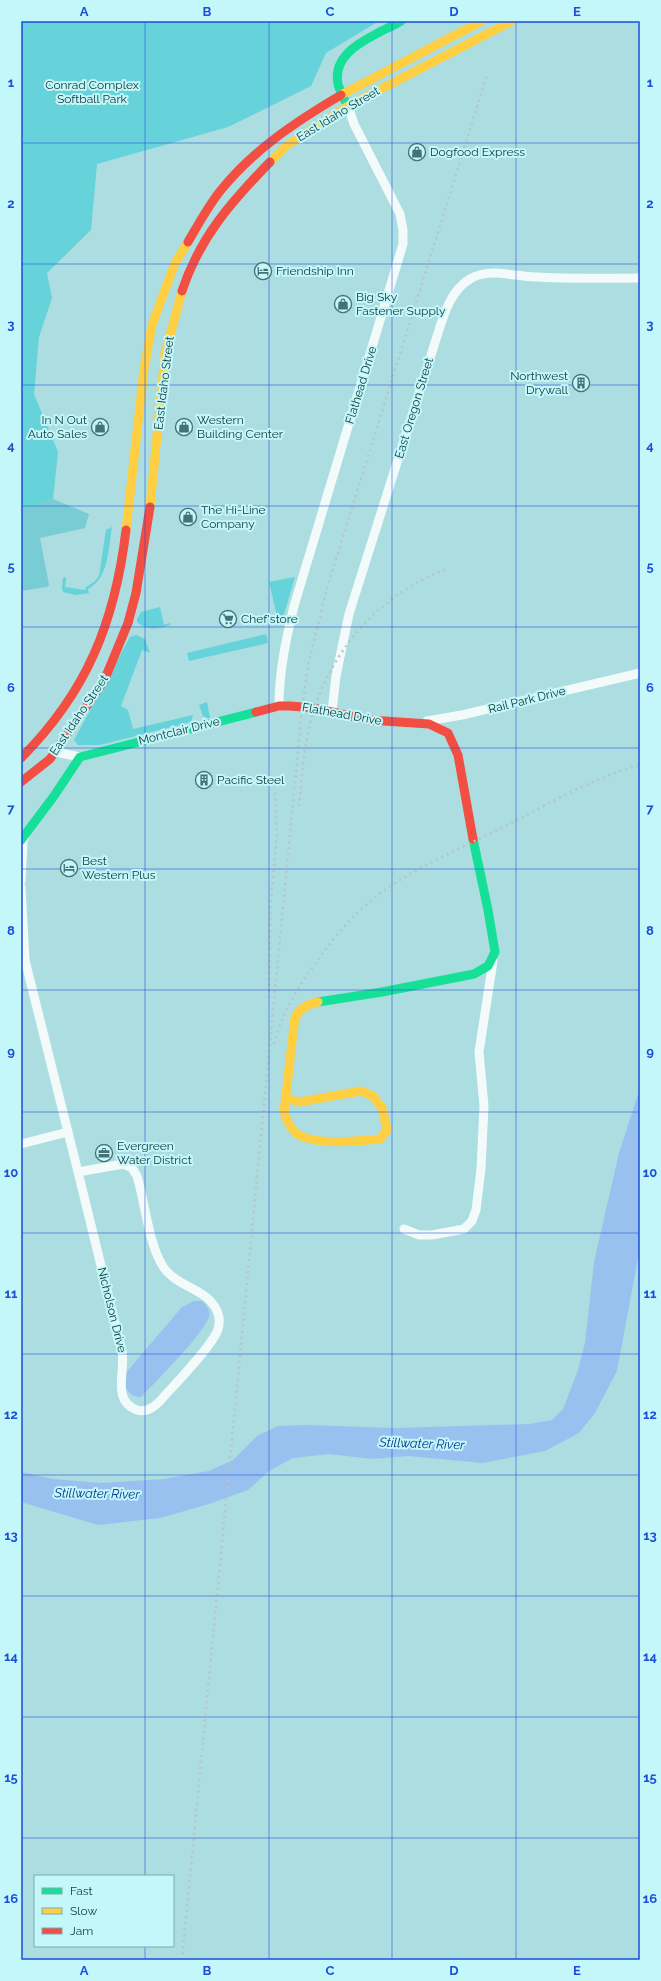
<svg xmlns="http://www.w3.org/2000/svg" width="661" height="1981" viewBox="0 0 661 1981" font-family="Raleway,sans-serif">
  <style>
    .green { fill: #66d2d9 }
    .forest { fill: #79ccd3 }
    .water { fill: #99c1ef }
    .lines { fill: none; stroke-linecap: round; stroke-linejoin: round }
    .street { stroke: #f2fafa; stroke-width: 9 }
    .fast { stroke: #16e098; stroke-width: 9 }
    .slow { stroke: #ffcf43; stroke-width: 9 }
    .jam { stroke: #f24e42; stroke-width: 9 }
    .rail { stroke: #b7c5c6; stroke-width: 2.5; stroke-dasharray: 2 4; stroke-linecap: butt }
    .grid { fill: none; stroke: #1d4ed8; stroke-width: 1; stroke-opacity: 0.55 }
    .labels { text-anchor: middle; stroke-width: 4; stroke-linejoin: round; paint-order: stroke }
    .park-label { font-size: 12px; fill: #103335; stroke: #c3f7fa }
    .street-label { font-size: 12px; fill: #11393b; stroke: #c3f7fa }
    .poi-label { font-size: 12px; fill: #11393b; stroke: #c3f7fa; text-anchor: start }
    .water-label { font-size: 13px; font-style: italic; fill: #063792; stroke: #c3f7fa }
    .neatline { fill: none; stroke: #1d4ed8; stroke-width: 1.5 }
    .grid-label { font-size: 13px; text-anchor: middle; font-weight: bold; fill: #1d4ed8 }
  </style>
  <rect width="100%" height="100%" fill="#abdde1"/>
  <g class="green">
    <polygon points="21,21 379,21 326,53 311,86 228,127 97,164 91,230 47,273 52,298 39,337 34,394 58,452 53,499 21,510"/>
    <path d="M112,527c-4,22 -3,51 -24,62l1,4 -13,2 -13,-3 -1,-4 1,-10 2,-1 1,2 -1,8 20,3 1,-3 8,-5 5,-6 7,-46z"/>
    <polygon points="295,577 282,621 276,623 273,618 277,616 269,582"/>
    <path d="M160,607l4,18 6,-2v2c-11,4 -23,6 -33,-3v-3l4,-7z"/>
    <polygon points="266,634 268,643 189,661 187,653"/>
    <polygon points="136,635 145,639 150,653 142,650 121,706 128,710 133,729 193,715 191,722 100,745 78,745 74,740 130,637"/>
    <polygon points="207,702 210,718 207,718 203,716 199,705"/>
  </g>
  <polygon class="forest" points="53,499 89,514 85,528 40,538 49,585 47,587 21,591 21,510"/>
  <g class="water">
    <polygon points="640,1088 640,1247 617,1371 595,1413 579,1433 545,1451 482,1463 408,1456 372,1459 329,1454 293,1458 269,1471 248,1490 209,1504 160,1518 98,1525 21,1502 21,1472 53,1479 100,1483 164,1479 209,1471 233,1460 257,1436 278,1426 306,1425 396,1428 529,1424 552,1420 563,1409 577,1373 585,1343 594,1262 619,1153"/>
    <path d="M194,1301h8c4,4 9,10 7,16 -4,15 -55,67 -68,80 -13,0 -18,-11 -17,-22l58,-68z"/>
  </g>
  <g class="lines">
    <g class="street">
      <path d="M279,706c0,-34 7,-67 15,-100l109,-362v-14l-3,-16 -46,-90 -6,-18"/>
      <path d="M332,711l4,-35 13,-62 89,-281c6,-19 13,-43 32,-54 20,-12 44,-2 66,-2 34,2 69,1 104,1"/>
      <polyline points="427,721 462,715 640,673"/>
      <polyline points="56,752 80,757"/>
      <polyline points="21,881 23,843 25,835"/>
      <polyline points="21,887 25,960 78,1172"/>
      <polyline points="21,1144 68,1132"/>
      <path d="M123,1164l9,4 5,8c8,26 12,71 27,92 10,14 29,19 42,29 10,8 16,20 12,32 -5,17 -46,58 -59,73 -6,6 -13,11 -22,8 -26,-9 -11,-40 -15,-59l-44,-179z"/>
      <polyline points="404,1229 419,1235 432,1235 464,1229 472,1221 476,1210 481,1169 484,1106 479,1052 493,961"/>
    </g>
    <g class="fast">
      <path d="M345,101c-2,-6 -6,-12 -7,-17 -7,-35 39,-49 63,-63"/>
      <polyline points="21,840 54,796 80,757 256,712"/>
      <polyline points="318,1002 382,992 474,974 488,966 495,952 488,910 473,839"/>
    </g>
    <g class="slow">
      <polyline points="341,95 482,21"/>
      <polyline points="270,162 286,146 348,106 512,21"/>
      <polyline points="150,507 165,354 182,291"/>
      <polyline points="126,530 144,369 152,325 175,263 188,242"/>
      <path d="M286,1098l13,4 62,-11 12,5 9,12 5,22 -7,9c-21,2 -67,7 -84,-6 -7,-6 -10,-14 -12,-22l11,-94c6,-9 12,-13 23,-15"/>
    </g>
    <g class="jam">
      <path d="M188,242c10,-17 20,-36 33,-52 32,-40 76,-69 120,-95"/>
      <path d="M182,291c18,-54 49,-89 88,-129"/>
      <polyline points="256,712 279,706 290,706 313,708 369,720 429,724 448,733 458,755 473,839"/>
      <path d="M21,758c66,-66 94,-136 105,-228"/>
      <polyline points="21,782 50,759 104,681 128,623 136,593 150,507"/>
    </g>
    <g class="rail">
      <path d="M299,806c3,-29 5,-59 12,-87 19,-68 69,-126 136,-150"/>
      <polyline points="269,998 270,908 277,834 275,793"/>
      <path d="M274,1044c8,-30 23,-56 41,-80 18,-26 38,-50 63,-69 40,-30 89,-49 133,-72 41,-21 84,-46 129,-58"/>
      <polyline points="182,1960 302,709 308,665 327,588 487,75"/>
    </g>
  </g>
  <path class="grid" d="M145,21v1855M269,21v1939M392,21v1939M516,21v1939M21,143h619M21,264h619M21,385h619M21,506h619M21,627h619M21,748h619M21,869h619M21,990h619M21,1112h619M21,1233h619M21,1354h619M21,1475h619M21,1596h619M21,1717h619M21,1838h619M145,1946v14"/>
  <defs>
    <g id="shop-ring" transform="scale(0.9)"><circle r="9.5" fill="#c3f7fa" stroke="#477275" stroke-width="1.5"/><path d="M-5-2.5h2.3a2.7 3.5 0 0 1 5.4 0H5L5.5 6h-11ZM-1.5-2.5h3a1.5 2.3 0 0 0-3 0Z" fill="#477275"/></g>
    <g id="hotel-ring" transform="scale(0.9)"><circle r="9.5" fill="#c3f7fa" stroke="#477275" stroke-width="1.5"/><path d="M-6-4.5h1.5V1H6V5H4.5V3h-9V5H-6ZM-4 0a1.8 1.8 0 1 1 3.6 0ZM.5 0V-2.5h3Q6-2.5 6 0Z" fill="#477275"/></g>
    <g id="building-ring" transform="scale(0.9)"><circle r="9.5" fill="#c3f7fa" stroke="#477275" stroke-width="1.5"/><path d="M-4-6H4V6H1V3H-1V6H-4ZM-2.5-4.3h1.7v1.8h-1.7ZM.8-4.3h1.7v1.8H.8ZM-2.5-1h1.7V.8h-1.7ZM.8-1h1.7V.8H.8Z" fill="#477275"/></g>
    <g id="supermarket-ring" transform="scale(0.9)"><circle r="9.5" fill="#c3f7fa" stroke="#477275" stroke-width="1.5"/><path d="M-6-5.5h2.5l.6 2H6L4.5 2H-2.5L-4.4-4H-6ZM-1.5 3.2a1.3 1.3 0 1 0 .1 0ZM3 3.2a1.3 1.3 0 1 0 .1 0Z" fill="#477275"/></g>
    <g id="office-ring" transform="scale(0.9)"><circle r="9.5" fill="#c3f7fa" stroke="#477275" stroke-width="1.5"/><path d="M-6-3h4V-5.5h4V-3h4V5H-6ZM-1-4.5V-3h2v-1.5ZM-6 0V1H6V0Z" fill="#477275"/></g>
  </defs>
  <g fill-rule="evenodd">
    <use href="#shop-ring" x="417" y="152"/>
    <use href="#hotel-ring" x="263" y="271"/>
    <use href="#shop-ring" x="343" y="304"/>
    <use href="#building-ring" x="581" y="383"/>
    <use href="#shop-ring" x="100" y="427"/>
    <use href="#shop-ring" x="184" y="427"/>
    <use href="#shop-ring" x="188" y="517"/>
    <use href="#supermarket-ring" x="228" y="619"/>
    <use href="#building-ring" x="204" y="780"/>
    <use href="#hotel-ring" x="69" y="868"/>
    <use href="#office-ring" x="104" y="1153"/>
  </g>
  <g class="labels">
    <g class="park-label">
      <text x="92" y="89">Conrad Complex<tspan x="92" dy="14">Softball Park</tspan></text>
    </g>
    <g class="street-label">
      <text transform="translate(338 114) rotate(-31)" y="4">East Idaho Street</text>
      <text transform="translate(164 383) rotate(-83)" y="4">East Idaho Street</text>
      <text transform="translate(361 385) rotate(-73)" y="4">Flathead Drive</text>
      <text transform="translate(414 408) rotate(-73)" y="4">East Oregon Street</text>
      <text transform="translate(527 700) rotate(-14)" y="4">Rail Park Drive</text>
      <text transform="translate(342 714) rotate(10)" y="4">Flathead Drive</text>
      <text transform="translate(79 715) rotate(-56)" y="4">East Idaho Street</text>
      <text transform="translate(179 731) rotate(-14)" y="4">Montclair Drive</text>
      <text transform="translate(112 1310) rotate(76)" y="4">Nicholson Drive</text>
    </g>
    <g class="poi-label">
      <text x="430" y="156">Dogfood Express</text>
      <text x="276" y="275">Friendship Inn</text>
      <text x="356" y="301">Big Sky<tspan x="356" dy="14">Fastener Supply</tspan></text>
      <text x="568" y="380" text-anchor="end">Northwest<tspan x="568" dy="14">Drywall</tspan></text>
      <text x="87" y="424" text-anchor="end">In N Out<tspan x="87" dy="14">Auto Sales</tspan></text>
      <text x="197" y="424">Western<tspan x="197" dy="14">Building Center</tspan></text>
      <text x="201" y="514">The Hi-Line<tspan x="201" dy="14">Company</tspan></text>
      <text x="241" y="623">Chef'store</text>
      <text x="217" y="784">Pacific Steel</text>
      <text x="82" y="865">Best<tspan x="82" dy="14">Western Plus</tspan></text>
      <text x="117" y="1150">Evergreen<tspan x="117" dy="14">Water District</tspan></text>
    </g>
    <g class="water-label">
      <text transform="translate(422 1443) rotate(2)" y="5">Stillwater River</text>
      <text transform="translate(97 1493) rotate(1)" y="5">Stillwater River</text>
    </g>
  </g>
  <rect width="661" height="1981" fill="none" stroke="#c3f7fa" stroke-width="44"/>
  <rect x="34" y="1875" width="140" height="72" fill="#c3f7fa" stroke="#7cabae"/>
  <rect x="42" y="1888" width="20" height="6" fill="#16e098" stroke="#7cabae"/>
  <text x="70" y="1895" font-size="12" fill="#11393b">Fast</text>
  <rect x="42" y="1908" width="20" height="6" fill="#ffcf43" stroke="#7cabae"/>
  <text x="70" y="1915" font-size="12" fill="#11393b">Slow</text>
  <rect x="42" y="1928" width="20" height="6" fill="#f24e42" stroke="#7cabae"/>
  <text x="70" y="1935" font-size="12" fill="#11393b">Jam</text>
  <rect x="22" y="22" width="617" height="1937" class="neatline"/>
  <g class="grid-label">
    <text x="84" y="16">A</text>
    <text x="207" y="16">B</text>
    <text x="330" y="16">C</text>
    <text x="454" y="16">D</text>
    <text x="577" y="16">E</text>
    <text x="11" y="87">1</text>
    <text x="650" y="87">1</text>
    <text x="11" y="208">2</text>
    <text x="650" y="208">2</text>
    <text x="11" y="329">3</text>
    <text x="650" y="329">3</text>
    <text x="11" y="450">4</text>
    <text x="650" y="450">4</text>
    <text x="11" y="571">5</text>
    <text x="650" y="571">5</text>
    <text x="11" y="692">6</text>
    <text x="650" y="692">6</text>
    <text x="11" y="813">7</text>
    <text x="650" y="813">7</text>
    <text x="11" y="935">8</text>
    <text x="650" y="935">8</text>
    <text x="11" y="1056">9</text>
    <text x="650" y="1056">9</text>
    <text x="11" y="1177">10</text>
    <text x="650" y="1177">10</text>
    <text x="11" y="1298">11</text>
    <text x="650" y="1298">11</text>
    <text x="11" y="1419">12</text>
    <text x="650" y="1419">12</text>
    <text x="11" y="1540">13</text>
    <text x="650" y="1540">13</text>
    <text x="11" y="1661">14</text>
    <text x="650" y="1661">14</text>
    <text x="11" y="1782">15</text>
    <text x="650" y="1782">15</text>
    <text x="11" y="1903">16</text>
    <text x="650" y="1903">16</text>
    <text x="84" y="1975">A</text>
    <text x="207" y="1975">B</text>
    <text x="330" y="1975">C</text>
    <text x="454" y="1975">D</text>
    <text x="577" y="1975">E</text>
  </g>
</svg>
